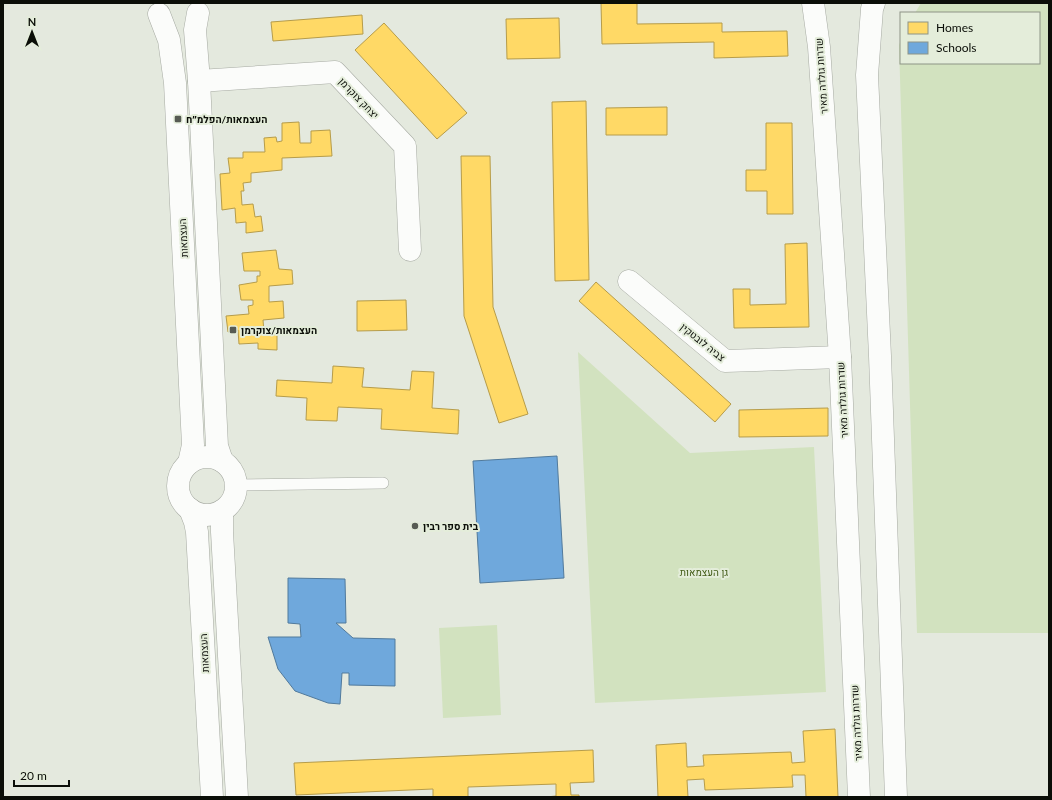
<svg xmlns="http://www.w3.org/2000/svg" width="1052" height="800" viewBox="0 0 1052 800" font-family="Lato,Heebo,sans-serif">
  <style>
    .green { fill: #d2e2bf }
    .homes { fill: #ffd966; stroke: #b69c4a }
    .schools { fill: #6fa8dc; stroke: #517a9c }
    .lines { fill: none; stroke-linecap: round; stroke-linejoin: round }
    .service-casing { stroke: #a6aaa2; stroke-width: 12 }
    .minor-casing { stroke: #a6aaa2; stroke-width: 23 }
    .tertiary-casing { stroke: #a6aaa2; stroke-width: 23 }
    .secondary-casing { stroke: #a6aaa2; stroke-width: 23 }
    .service { stroke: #fbfcfa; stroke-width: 11 }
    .minor { stroke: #fbfcfa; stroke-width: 22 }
    .tertiary { stroke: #fbfcfa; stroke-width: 22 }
    .secondary { stroke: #fbfcfa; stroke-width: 22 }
    .poi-dot { fill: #575b53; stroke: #e4edda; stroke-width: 1.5 }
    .labels { text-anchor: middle; stroke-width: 4; stroke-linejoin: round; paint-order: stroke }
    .street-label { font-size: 10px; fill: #0b0e08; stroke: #e4edda }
    .poi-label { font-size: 10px; font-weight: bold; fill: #0b0e08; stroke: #e4edda; text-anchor: start }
    .park-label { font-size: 10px; fill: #415a15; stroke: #e4edda }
  </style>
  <rect width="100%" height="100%" fill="#e4e9de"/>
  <g class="green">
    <polygon points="921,3 1049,3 1049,633 917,633 899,45 901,40 901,63 1039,63 1039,13 915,13"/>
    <polygon points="578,352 690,453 814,447 826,692 595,703"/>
    <polygon points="497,625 501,715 443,718 439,628"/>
  </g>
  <g class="homes">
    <polygon points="601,3 637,3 637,24 722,23 722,32 787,31 788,56 714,58 714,42 602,44"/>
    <polygon points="362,15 363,34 273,41 271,22"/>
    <polygon points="559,18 560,58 507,59 506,19"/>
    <polygon points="384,23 467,113 437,139 355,50"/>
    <polygon points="586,101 589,280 555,281 552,102"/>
    <polygon points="667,107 667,135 606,135 606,108"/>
    <polygon points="299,122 300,143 311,143 311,131 330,130 332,156 282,158 282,170 251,173 251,182 243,183 244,191 241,191 242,205 253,204 255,217 261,216 263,231 246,233 246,222 236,223 235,208 222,210 220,174 230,173 228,158 243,158 243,152 265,152 264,138 276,137 277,142 282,141 282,123"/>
    <polygon points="766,123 792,123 793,214 767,214 767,191 746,191 746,170 766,170"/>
    <polygon points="461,156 490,156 493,307 528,414 499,423 464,316"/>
    <polygon points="807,243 809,327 734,328 733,289 750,289 750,305 786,304 785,244"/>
    <polygon points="276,250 279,269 292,270 293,284 269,286 269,302 283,301 284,318 263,320 264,332 277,332 277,350 258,349 258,343 239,344 238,330 228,332 226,316 249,314 248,306 253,305 253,300 241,300 239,285 257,282 257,276 260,276 260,271 244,271 242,253"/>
    <polygon points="596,282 731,404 715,422 579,301"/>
    <polygon points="406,300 407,330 357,331 357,301"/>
    <polygon points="333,366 364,368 362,387 410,390 412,371 434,372 432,408 459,410 458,434 381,429 382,409 338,407 337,421 306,420 307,398 276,396 277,380 332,383"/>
    <polygon points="828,408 828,436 739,437 739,410"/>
    <polygon points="835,729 838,797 806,797 805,775 792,775 793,787 705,790 704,779 687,780 688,797 658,797 656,745 686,743 687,767 704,766 703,755 791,752 792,763 805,762 803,731"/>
    <polygon points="593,750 594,782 570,783 571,795 579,795 579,797 546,797 556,796 556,784 468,787 468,797 433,797 433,789 296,795 294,763"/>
  </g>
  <g class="schools">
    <polygon points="557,456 564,578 480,583 473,461"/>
    <polygon points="288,578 345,579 346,623 336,623 353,638 395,639 395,686 349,685 349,673 342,673 340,704 328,703 295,691 278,669 268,637 301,637 300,624 288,623"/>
  </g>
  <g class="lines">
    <g class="service-casing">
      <polyline id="service" points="236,485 383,483"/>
    </g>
    <g class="minor-casing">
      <g id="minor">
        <polyline points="199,81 335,72 405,146 410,250"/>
        <polyline points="629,281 725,361 840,357"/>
      </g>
    </g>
    <g class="tertiary-casing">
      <g id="tertiary">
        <polyline points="198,13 195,30 199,81 217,446 222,461"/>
        <polyline points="159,14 169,40 175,83 193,445 189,463"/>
        <circle cx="207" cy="486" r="29"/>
        <polyline points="190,509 195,522 197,532 212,797"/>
        <polyline points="222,511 222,532 237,797"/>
      </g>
    </g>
    <g class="secondary-casing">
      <g id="secondary">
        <polyline points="813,3 819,47 840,357 859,797"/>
        <polyline points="874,3 872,9 867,75 880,356 896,797"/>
      </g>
    </g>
    <use href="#service" class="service"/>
    <use href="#minor" class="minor"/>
    <use href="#tertiary" class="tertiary"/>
    <use href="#secondary" class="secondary"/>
  </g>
  <g class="poi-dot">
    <rect x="174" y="115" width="8" height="8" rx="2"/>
    <rect x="229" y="326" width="8" height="8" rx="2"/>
    <circle cx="415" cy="526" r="4"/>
  </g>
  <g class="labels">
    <g class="street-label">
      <text transform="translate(821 76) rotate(-94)" y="4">שדרות גולדה מאיר</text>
      <text transform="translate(359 98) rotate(46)" y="4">יצחק צוקרמן</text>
      <text transform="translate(183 238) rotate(-93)" y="4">העצמאות</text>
      <text transform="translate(703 342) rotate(39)" y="4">צביה לובטקין</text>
      <text transform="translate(842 400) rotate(-93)" y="4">שדרות גולדה מאיר</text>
      <text transform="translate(204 653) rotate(-93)" y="4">העצמאות</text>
      <text transform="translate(856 723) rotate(-93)" y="4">שדרות גולדה מאיר</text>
    </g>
    <g class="poi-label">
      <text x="186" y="123">העצמאות/הפלמ״ח</text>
      <text x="241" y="334">העצמאות/צוקרמן</text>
      <text x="423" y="530">בית ספר רבין</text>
    </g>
    <g class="park-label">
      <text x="704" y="576">גן העצמאות</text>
    </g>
  </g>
  <rect width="1052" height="800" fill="none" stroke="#0b0e08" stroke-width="8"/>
  <rect x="900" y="12" width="140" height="52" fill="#e4edda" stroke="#8d9486"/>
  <rect x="908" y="22" width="20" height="12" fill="#ffd966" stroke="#8d9486"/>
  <text x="936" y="32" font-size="12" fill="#0b0e08">Homes</text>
  <rect x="908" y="42" width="20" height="12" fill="#6fa8dc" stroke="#8d9486"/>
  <text x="936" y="52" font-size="12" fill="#0b0e08">Schools</text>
  <g transform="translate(32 32)" stroke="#e4edda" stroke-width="3" paint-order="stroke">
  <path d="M0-3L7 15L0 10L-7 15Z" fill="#0b0e08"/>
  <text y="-6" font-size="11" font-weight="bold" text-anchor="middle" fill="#0b0e08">N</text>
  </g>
  <path d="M14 780v6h55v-6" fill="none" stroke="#0b0e08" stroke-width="2"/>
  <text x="20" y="780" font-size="12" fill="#0b0e08" stroke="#e4edda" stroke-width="3" paint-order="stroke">20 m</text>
</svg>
